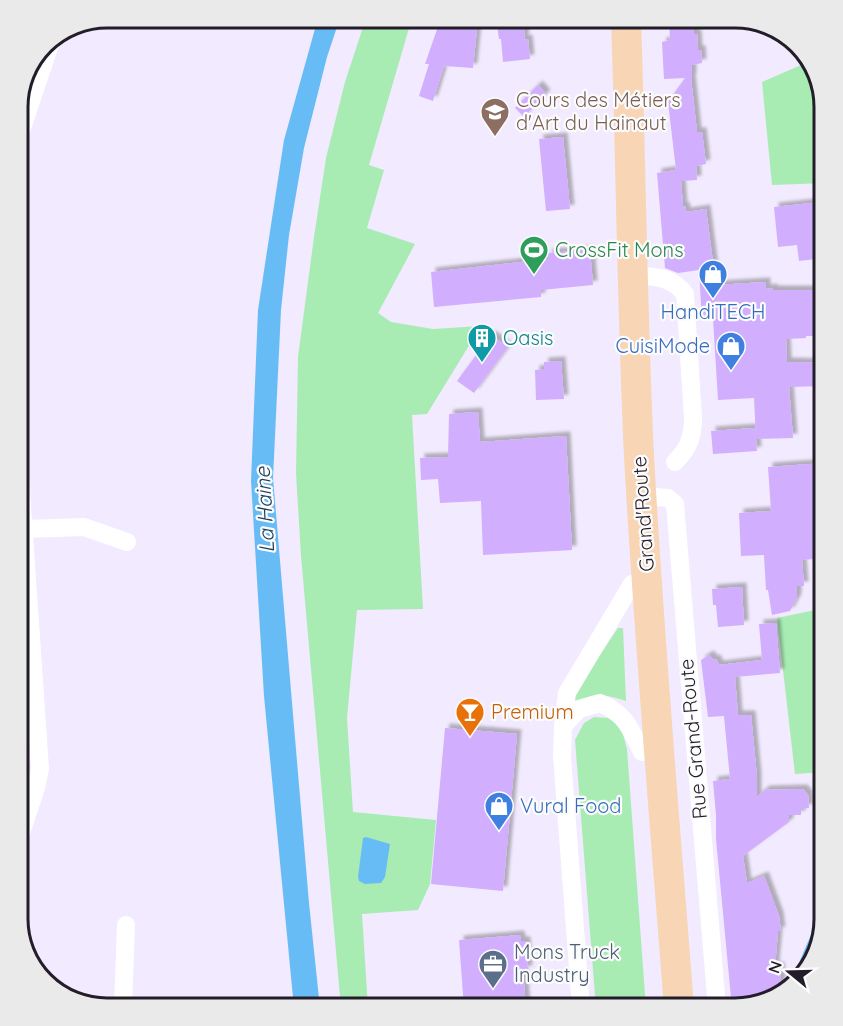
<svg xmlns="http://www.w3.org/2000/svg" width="843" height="1026" viewBox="0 0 843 1026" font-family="Quicksand,sans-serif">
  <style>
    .green { fill: #a8ecb4 }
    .water { fill: #68bcf6 }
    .building { fill: #d1aefe; filter: url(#shadow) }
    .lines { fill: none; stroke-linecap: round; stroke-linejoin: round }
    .street { stroke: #fff; stroke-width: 18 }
    .primary { stroke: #f8d5b5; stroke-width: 30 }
    .labels { text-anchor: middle; stroke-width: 4.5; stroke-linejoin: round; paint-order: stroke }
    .education-label { font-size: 20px; fill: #785e54; stroke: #fcfcfc; text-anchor: start }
    .leisure-label { font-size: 20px; fill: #27864d; stroke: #fcfcfc; text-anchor: start }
    .shop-label { font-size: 20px; fill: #366cbe; stroke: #fcfcfc }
    .culture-label { font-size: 20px; fill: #0d838f; stroke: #fcfcfc; text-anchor: start }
    .street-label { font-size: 20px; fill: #221d29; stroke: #fcfcfc }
    .food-label { font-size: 20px; fill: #c56008; stroke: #fcfcfc; text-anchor: start }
    .service-label { font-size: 20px; fill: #4e5e75; stroke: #fcfcfc; text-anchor: start }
    .water-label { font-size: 21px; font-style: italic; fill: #1e415a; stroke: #fcfcfc }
    .rim { fill: none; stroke: #221d29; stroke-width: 3 }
  </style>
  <defs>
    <filter id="shadow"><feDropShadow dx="4.5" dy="-4.5" stdDeviation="1.5" flood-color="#0004"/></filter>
  </defs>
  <rect width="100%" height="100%" fill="#f2eafe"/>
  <g class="green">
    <polygon points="366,18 412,18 369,165 384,170 367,228 415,244 378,313 391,322 433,329 481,326 427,414 412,415 423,609 357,610 347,718 353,812 436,820 430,884 418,910 362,914 368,1008 341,1008 301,556 296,473 298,357 314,237 326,158 345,82"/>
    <polygon points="806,54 810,57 825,107 825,183 772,185 762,82 808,62"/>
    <polygon points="825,608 825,772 795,774 777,618"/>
    <path d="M618,628h5l3,73c-22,-7 -33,-9 -54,4l4,-14z"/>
    <polygon points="594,717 608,718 621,727 627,749 646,1008 596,1008 575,740 584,723"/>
  </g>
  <g class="water">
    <polygon points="318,18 340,18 327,57 304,148 289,235 281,310 273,478 309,903 320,1008 294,1008 264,696 251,481 258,310 284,140"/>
    <polygon points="366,837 390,844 385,877 381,883 365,884 359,881 358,877 363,838"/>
    <polygon points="825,902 825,919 814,961 786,993"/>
  </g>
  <g class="building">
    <polygon points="441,18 478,18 473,68 444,66 433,101 419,96 429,64 425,64"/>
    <polygon points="496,18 526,18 524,40 528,39 530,59 503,62 501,39 499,39"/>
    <polygon points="669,18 693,18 694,34 697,34 698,50 701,50 702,63 692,65 692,78 691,78 697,132 702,132 706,164 696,166 697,180 681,181 683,207 685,206 686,212 706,209 716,285 766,282 766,289 773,288 773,290 825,290 825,336 806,336 806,338 786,339 787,362 825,363 825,386 789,387 793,438 756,439 754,398 718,400 713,319 702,320 699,270 678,273 665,268 657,173 676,170 668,102 685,78 664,79 662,42 670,40"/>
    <polygon points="538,85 546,94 524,117 515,108"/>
    <polygon points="563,137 570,209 546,211 539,139"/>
    <polygon points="821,202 825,232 825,258 799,261 797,245 778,247 774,207"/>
    <polygon points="590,250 593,285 541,290 541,297 434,307 431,272 548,259 548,253"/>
    <polygon points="491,335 508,347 474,393 457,381"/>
    <polygon points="561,361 564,399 536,400 535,370 544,369 544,362"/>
    <polygon points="478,412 480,442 566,436 572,550 483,555 481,501 440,503 438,479 421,480 420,458 448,457 449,414"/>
    <polygon points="755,428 757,451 713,454 711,431"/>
    <polygon points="825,463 825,558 802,560 804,586 797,586 797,598 790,611 772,615 768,590 766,590 764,555 741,556 739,513 771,511 768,467"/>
    <polygon points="742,587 744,625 718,627 716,605 713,605 712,589"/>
    <polygon points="776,623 780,673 735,677 738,715 751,715 757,777 757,797 765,790 803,789 808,795 809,808 801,809 801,815 789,815 789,822 743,856 747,883 764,876 779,916 781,931 778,931 775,967 780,966 781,982 775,996 732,1008 716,839 716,815 713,781 730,779 724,716 708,717 701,660 709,655 714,660 716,659 719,665 762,660 759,624"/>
    <polygon points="445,728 517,734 503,891 431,884"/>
    <polygon points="520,935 521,941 526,941 527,958 528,970 523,970 526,1008 464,1008 459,940"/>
  </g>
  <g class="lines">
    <g class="street">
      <polyline points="18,140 52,39"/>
      <path d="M632,275c20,1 40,1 53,19l8,123c0,20 -4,31 -18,45"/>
      <polyline points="642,496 668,498 675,504 717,1008"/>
      <polyline points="24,529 84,527 127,542"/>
      <path d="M563,726l16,-17 21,-6c26,11 30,25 42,49"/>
      <polyline points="18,842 36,788 40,769 18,447"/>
      <polyline points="123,1008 126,925"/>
      <polyline points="581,1008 562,756 563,726 567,693 632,584"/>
    </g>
    <path class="primary" d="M626,18c5,146 6,292 13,438 10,184 26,368 40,552"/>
  </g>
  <defs>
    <g id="school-pin" transform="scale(1.5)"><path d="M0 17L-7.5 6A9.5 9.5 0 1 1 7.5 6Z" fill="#8d6e63" stroke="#fcfcfc"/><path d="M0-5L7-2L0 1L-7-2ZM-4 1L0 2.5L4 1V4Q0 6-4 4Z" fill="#fff"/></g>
    <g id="stadium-pin" transform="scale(1.5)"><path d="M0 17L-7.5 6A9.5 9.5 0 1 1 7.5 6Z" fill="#2e9e5b" stroke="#fcfcfc"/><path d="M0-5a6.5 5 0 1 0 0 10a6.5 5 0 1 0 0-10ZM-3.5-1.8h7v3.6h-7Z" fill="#fff"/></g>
    <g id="shop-pin" transform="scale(1.5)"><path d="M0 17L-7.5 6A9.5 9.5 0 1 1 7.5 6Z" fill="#3f7fe0" stroke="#fcfcfc"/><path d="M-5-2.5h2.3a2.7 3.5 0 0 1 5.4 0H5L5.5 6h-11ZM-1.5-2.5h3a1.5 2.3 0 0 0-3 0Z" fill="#fff"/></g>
    <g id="building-pin" transform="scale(1.5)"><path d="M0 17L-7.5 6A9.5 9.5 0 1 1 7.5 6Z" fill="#0f9aa8" stroke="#fcfcfc"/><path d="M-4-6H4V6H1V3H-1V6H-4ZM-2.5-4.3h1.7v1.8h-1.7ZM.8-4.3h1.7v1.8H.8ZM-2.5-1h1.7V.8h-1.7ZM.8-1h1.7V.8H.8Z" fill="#fff"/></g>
    <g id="bar-pin" transform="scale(1.5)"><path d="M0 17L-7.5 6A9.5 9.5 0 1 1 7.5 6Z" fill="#e8710a" stroke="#fcfcfc"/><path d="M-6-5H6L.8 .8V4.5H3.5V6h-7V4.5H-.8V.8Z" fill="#fff"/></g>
    <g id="office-pin" transform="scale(1.5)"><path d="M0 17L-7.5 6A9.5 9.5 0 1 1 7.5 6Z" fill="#5c6f8a" stroke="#fcfcfc"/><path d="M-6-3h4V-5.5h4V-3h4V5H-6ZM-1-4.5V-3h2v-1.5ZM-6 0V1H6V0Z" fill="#fff"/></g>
  </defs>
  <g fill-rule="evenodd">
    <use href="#school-pin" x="495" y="112"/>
    <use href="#stadium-pin" x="534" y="250"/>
    <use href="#shop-pin" x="713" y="274"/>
    <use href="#building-pin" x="482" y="338"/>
    <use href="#shop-pin" x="731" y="346"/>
    <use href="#bar-pin" x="470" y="712"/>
    <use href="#shop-pin" x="499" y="806"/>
    <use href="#office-pin" x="493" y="964"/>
  </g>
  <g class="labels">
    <g class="education-label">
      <text x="516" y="107">Cours des Métiers<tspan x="516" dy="23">d'Art du Hainaut</tspan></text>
    </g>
    <g class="leisure-label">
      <text x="555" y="257">CrossFit Mons</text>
    </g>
    <g class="shop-label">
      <text x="713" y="319">HandiTECH</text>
      <text x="710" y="353" text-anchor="end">CuisiMode</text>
      <text x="520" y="813" text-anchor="start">Vural Food</text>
    </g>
    <g class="culture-label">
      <text x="503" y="345">Oasis</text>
    </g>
    <g class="street-label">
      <text transform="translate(643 514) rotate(-94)" y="7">Grand'Route</text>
      <text transform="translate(693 739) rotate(-95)" y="7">Rue Grand-Route</text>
    </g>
    <g class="food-label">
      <text x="491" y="719">Premium</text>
    </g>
    <g class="service-label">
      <text x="514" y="959">Mons Truck<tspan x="514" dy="23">Industry</tspan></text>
    </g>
    <g class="water-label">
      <text transform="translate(265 510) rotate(-93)" y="7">La Haine</text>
    </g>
  </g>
  <path d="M0 0H843V1026H0ZM107 28H735A79 79 0 0 1 814 107V919A79 79 0 0 1 735 998H107A79 79 0 0 1 28 919V107A79 79 0 0 1 107 28Z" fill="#ebeaeb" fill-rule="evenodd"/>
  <path class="rim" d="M107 28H735A79 79 0 0 1 814 107V919A79 79 0 0 1 735 998H107A79 79 0 0 1 28 919V107A79 79 0 0 1 107 28Z"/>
  <g transform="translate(789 972) rotate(289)" stroke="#fcfcfc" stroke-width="4.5" paint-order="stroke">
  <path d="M0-4.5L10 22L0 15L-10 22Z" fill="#221d29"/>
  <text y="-9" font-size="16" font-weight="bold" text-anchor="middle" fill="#221d29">N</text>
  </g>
</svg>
